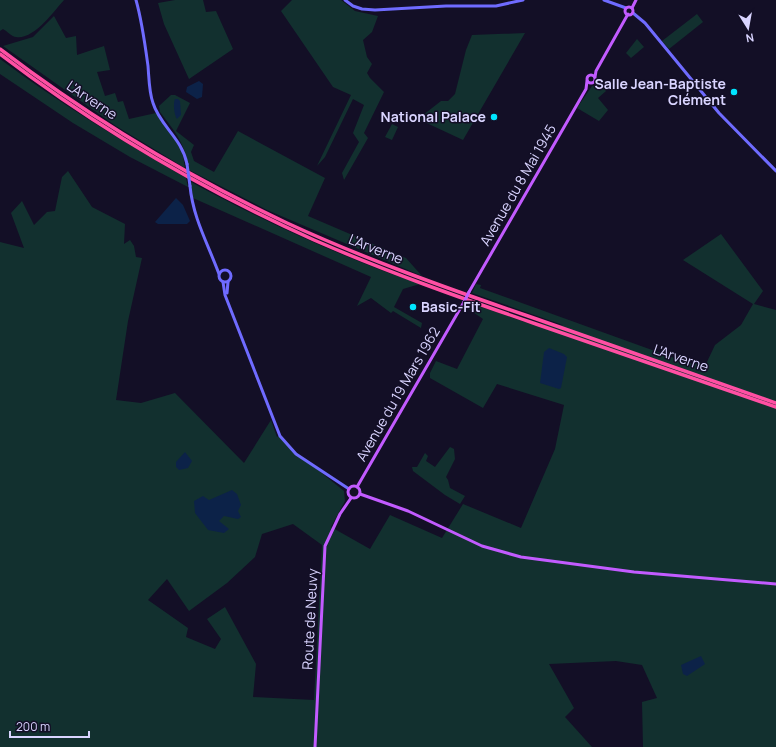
<svg xmlns="http://www.w3.org/2000/svg" width="776" height="747" viewBox="0 0 776 747" font-family="Manrope,sans-serif">
  <style>
    .green { fill: #12302f; fill-rule: evenodd }
    .water { fill: #0c2248 }
    .lines { fill: none; stroke-linecap: round; stroke-linejoin: round }
    .secondary { stroke: #6f6bff; stroke-width: 3 }
    .primary { stroke: #c25bff; stroke-width: 3 }
    .highway { stroke: #ff4fa3; stroke-width: 3.5 }
    .secondary-bridge { stroke: #6f6bff; stroke-width: 3 }
    .primary-bridge { stroke: #c25bff; stroke-width: 3 }
    .poi-dot { fill: #00e5ff; stroke: #130f26; stroke-width: 1.5 }
    .labels { text-anchor: middle; stroke-width: 3; stroke-linejoin: round; paint-order: stroke }
    .poi-label { font-size: 14px; font-weight: bold; fill: #d9d4ff; stroke: #130f26; text-anchor: end }
    .street-label { font-size: 14px; fill: #d9d4ff; stroke: #130f26 }
  </style>
  <rect width="100%" height="100%" fill="#130f26"/>
  <g class="green">
    <path d="M0,0h64c-10,11 -30,40 -48,37 -4,0 -9,-6 -13,-8l-3,2z"/>
    <polygon points="175,0 203,0 206,12 216,11 233,49 189,79 164,24 158,3"/>
    <polygon points="292,0 341,0 355,11 378,16 372,32 363,40 367,57 372,64 367,73 370,78 384,92 364,133 368,138 344,180 342,173 359,142 353,133 364,105 353,99 325,157 317,166 351,95 333,87 281,11"/>
    <polygon points="697,14 703,22 669,49 662,41"/>
    <polygon points="54,16 66,38 76,36 77,55 104,46 110,70 97,72 105,96 115,93 118,102 123,101 129,119 156,113 182,150 185,168 116,126 3,46 33,37"/>
    <polygon points="525,33 463,140 418,119 441,101 448,101 455,94 466,50 472,35"/>
    <polygon points="637,39 644,47 631,58 626,53"/>
    <path d="M0,59c59,44 122,82 186,119l2,9 -58,-30 -57,-34 -73,-49z"/>
    <polygon points="602,85 606,91 598,98 608,110 599,121 577,108 592,86"/>
    <path d="M171,95h4l15,8 -14,28 18,14 -3,7 3,9 20,11 24,-41 87,47 -17,38 98,42 16,18 -155,-66 -78,-40c-4,-27 -13,-37 -29,-58l-1,-6z"/>
    <polygon points="392,124 398,127 392,140 385,137"/>
    <path d="M68,171l24,36 33,17 -1,20 6,-4 4,6 2,11 6,1 -14,63 -12,79 25,3 34,-10 69,70 27,-43 6,17 3,-2 17,18 47,38 1,10 -14,26 39,22 20,-34 52,23 21,-34 58,24 34,-79 9,-44 -67,-21 -14,24 -53,-30v-5l6,-12 21,8 26,-50 -19,-13 3,-4 58,20 38,3 -91,-32 4,-9 5,1 -1,3 208,75 18,1 9,-19 26,-20 12,-21 -70,-44 38,-26 42,57 -9,13 22,6v437h-133l-1,-45 15,-4 -15,-33 -26,-4 -67,3 25,44 -9,9 27,30h-592v-505l24,6 -13,-35 11,-12 12,24 13,-13 8,-1 7,-34zM293,524l29,21 -8,155 -61,-3 3,-33 -31,-57 -18,12 14,20 -6,10 -29,-12 2,-9 -40,-28 19,-21 22,32 38,-28 28,-26 7,-23z"/>
    <path d="M191,182c74,40 150,75 229,102l-17,5 -9,18 28,16 -1,5 -28,-17 -2,2 -20,-15 -14,8 14,-29 -178,-79z"/>
    <polygon points="450,447 454,449 455,459 446,477 448,480 450,488 465,496 460,504 445,495 413,471 412,467 417,467 425,453 428,456 426,461 435,467"/>
  </g>
  <g class="water">
    <polygon points="199,81 203,84 202,97 197,99 186,92 187,87"/>
    <path d="M175,99h3l2,2 1,14 -4,4c-3,-4 -4,-16 -2,-20z"/>
    <polygon points="176,198 183,205 190,221 187,224 158,224 155,222"/>
    <polygon points="549,348 564,354 567,357 561,388 559,389 540,383 544,352"/>
    <polygon points="185,452 192,461 188,468 179,470 176,467 176,462"/>
    <polygon points="232,490 237,494 241,505 238,511 241,517 238,519 224,516 219,521 229,529 224,533 208,530 195,513 194,501 203,496 209,500"/>
    <polygon points="701,656 705,664 687,676 683,674 681,665"/>
  </g>
  <g class="lines">
    <g class="secondary">
      <path d="M136,0c6,21 9,44 12,66 1,12 1,26 5,37 7,23 29,35 34,61"/>
      <polyline points="345,0 353,6 362,9 375,10 446,6 496,6 523,0"/>
      <polyline points="604,0 626,8"/>
      <polyline points="633,13 645,23 719,113 776,171"/>
      <path d="M190,186c3,32 18,58 29,88"/>
      <circle cx="225" cy="276" r="6"/>
      <polyline points="223,282 225,295 280,436 296,454 349,489"/>
      <polyline points="227,293 228,282"/>
    </g>
    <g class="primary">
      <circle cx="629" cy="11" r="4"/>
      <polyline points="632,8 636,0"/>
      <circle cx="591" cy="79" r="4"/>
      <polyline points="595,77 596,71 628,14"/>
      <polyline points="469,292 586,89 587,81"/>
      <circle cx="354" cy="492" r="6"/>
      <polyline points="357,487 464,302"/>
      <polyline points="360,494 408,511 482,546 521,557 634,572 776,584"/>
      <polyline points="315,747 325,546 340,514 351,498"/>
    </g>
    <g class="highway">
      <path d="M0,49c89,68 185,126 287,174 78,36 159,65 241,93 83,29 165,58 248,87"/>
      <path d="M0,54c97,74 203,136 314,186 73,32 147,58 222,84 80,27 160,55 240,83"/>
    </g>
    <polyline class="secondary-bridge" points="187,164 190,186"/>
    <polyline class="primary-bridge" points="464,302 469,292"/>
  </g>
  <g class="poi-dot">
    <circle cx="734" cy="92" r="4"/>
    <circle cx="494" cy="117" r="4"/>
    <circle cx="413" cy="307" r="4"/>
  </g>
  <g class="labels">
    <g class="poi-label">
      <text x="726" y="89">Salle Jean-Baptiste<tspan x="726" dy="16">Clément</tspan></text>
      <text x="486" y="122">National Palace</text>
      <text x="421" y="312" text-anchor="start">Basic-Fit</text>
    </g>
    <g class="street-label">
      <text transform="translate(92 100) rotate(34)" y="5">L'Arverne</text>
      <text transform="translate(518 185) rotate(-60)" y="5">Avenue du 8 Mai 1945</text>
      <text transform="translate(376 249) rotate(22)" y="5">L'Arverne</text>
      <text transform="translate(681 358) rotate(19)" y="5">L'Arverne</text>
      <text transform="translate(398 394) rotate(-60)" y="5">Avenue du 19 Mars 1962</text>
      <text transform="translate(310 619) rotate(-87)" y="5">Route de Neuvy</text>
    </g>
  </g>
  <g transform="translate(748 28) rotate(169)" stroke="#130f26" stroke-width="3" paint-order="stroke">
  <path d="M0-3L7 15L0 10L-7 15Z" fill="#d9d4ff"/>
  <text y="-6" font-size="11" font-weight="bold" text-anchor="middle" fill="#d9d4ff">N</text>
  </g>
  <path d="M10 731v6h79v-6" fill="none" stroke="#d9d4ff" stroke-width="2"/>
  <text x="16" y="731" font-size="12" fill="#d9d4ff" stroke="#130f26" stroke-width="3" paint-order="stroke">200 m</text>
</svg>
